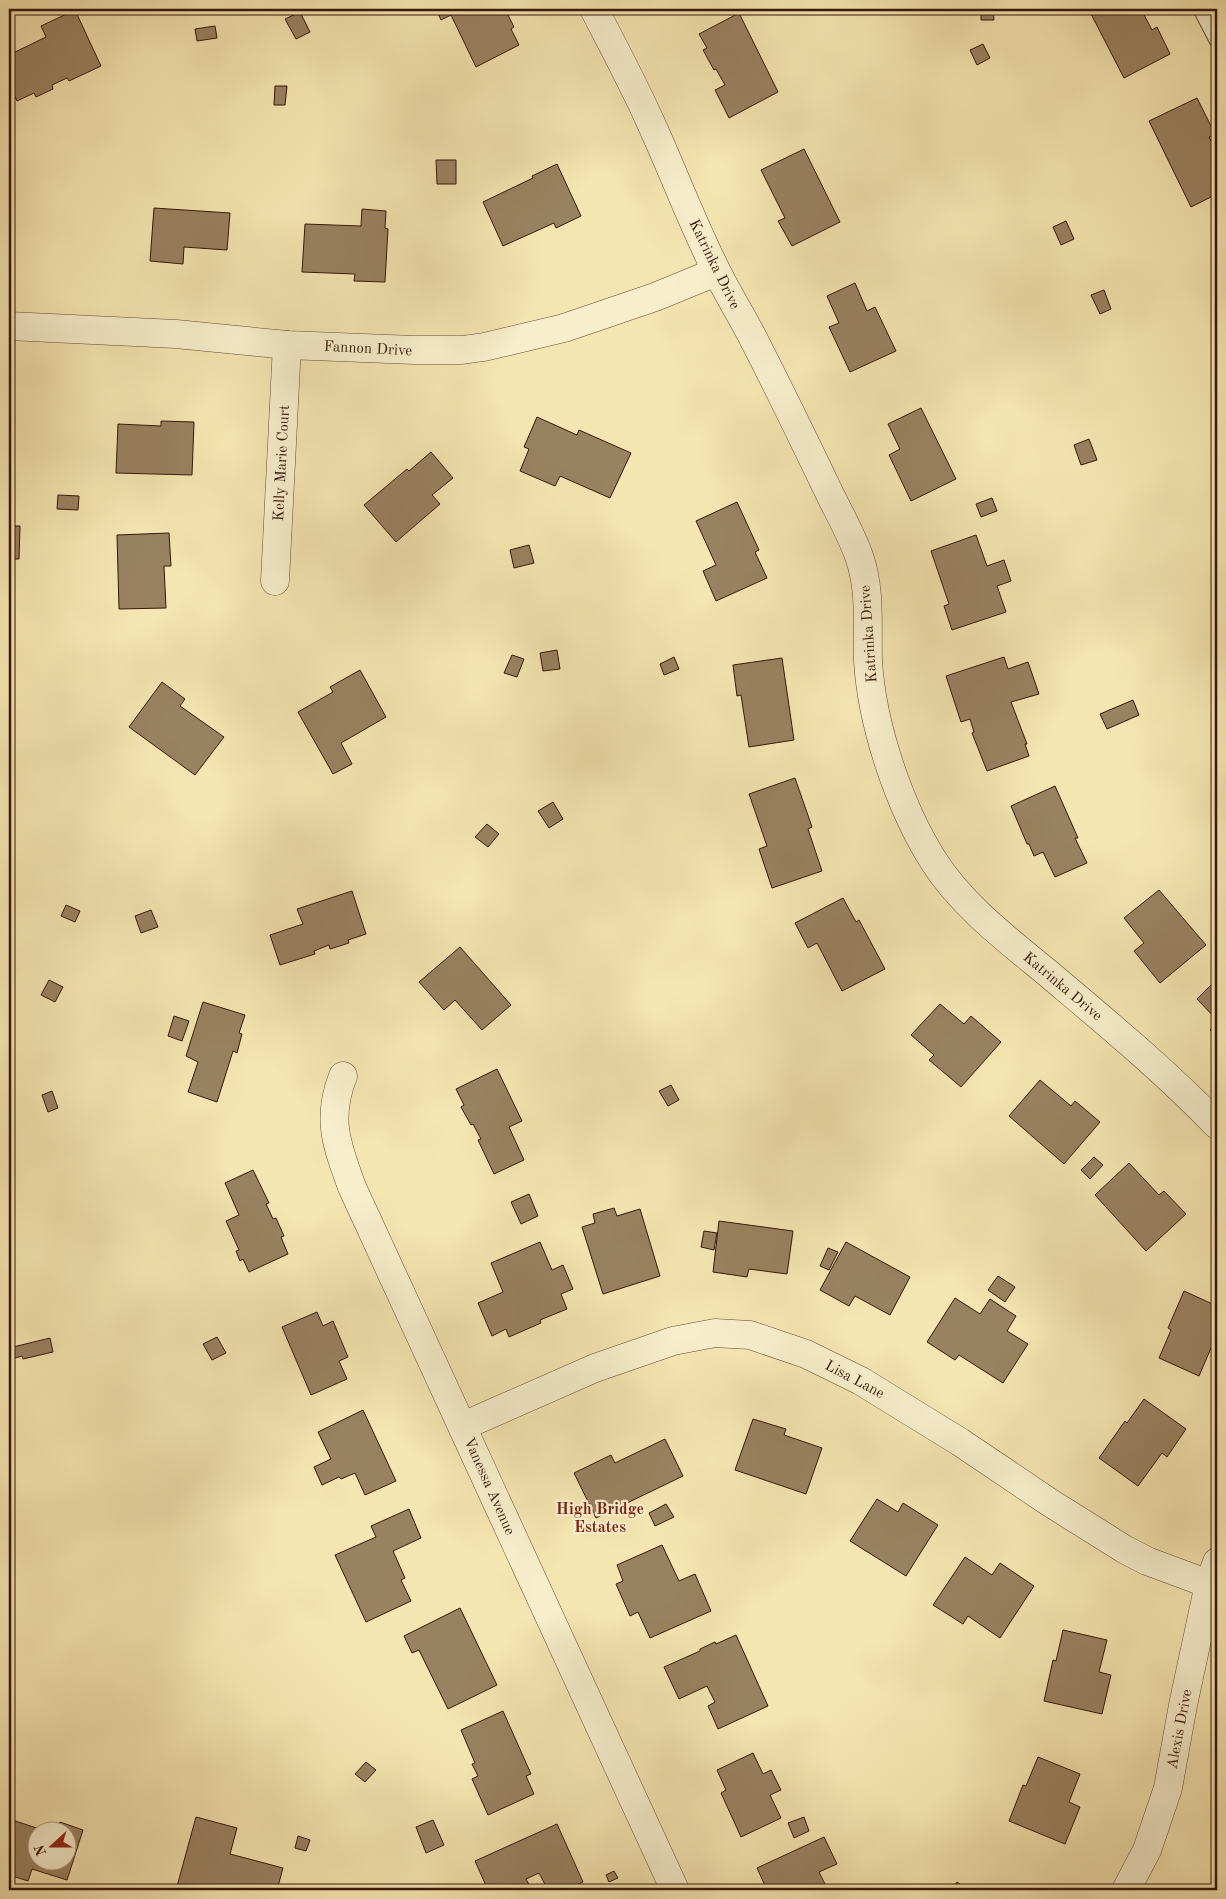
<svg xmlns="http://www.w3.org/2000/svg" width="1226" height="1899" viewBox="0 0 1226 1899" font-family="'Old Standard TT',serif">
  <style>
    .building { fill: #998260; stroke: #351709 }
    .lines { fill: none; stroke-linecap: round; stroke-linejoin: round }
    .service-casing { stroke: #654a33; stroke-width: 17 }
    .minor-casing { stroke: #654a33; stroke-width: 29 }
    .service { stroke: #f8eecc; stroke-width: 15 }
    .minor { stroke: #f8eecc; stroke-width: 28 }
    .labels { text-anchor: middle; stroke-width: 4.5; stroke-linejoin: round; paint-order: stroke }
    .street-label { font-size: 15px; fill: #351709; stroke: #f8eecc }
    .neighbourhood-label { font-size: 16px; font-weight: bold; fill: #7a1f14; stroke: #f8eecc }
  </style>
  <rect width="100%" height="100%" fill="#f5e5b0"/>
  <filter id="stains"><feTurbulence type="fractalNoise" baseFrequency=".004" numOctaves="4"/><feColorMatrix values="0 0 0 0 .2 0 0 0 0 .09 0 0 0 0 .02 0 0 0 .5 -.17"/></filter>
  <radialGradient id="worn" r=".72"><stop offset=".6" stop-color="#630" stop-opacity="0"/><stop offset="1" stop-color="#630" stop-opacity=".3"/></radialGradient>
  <g class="building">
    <polygon points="276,9 287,9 279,14"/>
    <polygon points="436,9 505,9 514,27 511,29 519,45 476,67 451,15 441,20"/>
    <polygon points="981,9 993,9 994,20 981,20"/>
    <polygon points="1096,9 1141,9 1152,30 1157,27 1170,54 1124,78 1090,12"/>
    <polygon points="75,10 101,66 69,81 67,78 52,85 53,89 36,97 34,93 17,101 9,84 9,55 46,37 41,26"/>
    <polygon points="300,12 310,32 296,39 285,19"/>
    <polygon points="739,13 778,92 729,118 715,90 725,85 716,69 714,70 703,50 707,48 699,34"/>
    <polygon points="215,26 217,38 197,41 195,29"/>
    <polygon points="983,44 990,58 977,65 970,50"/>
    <polygon points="275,86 287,86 285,105 274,105"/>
    <polygon points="1197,98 1215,134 1209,137 1217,152 1217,194 1191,207 1149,121"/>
    <polygon points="804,149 840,222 792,246 778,221 785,218 761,170"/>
    <polygon points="436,160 456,160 456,184 437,184"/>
    <polygon points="557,164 581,216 556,228 554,223 503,246 483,202 533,178 532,176"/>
    <polygon points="154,208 230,213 227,250 184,247 183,264 150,261"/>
    <polygon points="362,209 386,211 385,228 388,229 385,282 354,281 355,274 302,272 305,224 361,226"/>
    <polygon points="1066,221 1074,239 1061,245 1053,227"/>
    <polygon points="855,283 867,311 875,307 896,351 850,372 829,327 839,323 827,296"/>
    <polygon points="1104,290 1111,309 1100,314 1091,295"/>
    <polygon points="921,408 956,479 911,501 889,455 900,449 888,424"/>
    <polygon points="537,417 577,435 579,430 631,453 610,498 560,476 555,486 520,471 529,449 524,447"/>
    <polygon points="161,421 194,422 192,475 116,473 118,424 161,426"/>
    <polygon points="1089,439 1097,460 1081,465 1074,445"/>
    <polygon points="431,452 453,478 432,495 440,504 396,542 364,505 407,469 409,471"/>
    <polygon points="58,495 79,496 78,510 57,509"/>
    <polygon points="992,498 997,511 981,517 976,504"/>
    <polygon points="737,502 759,550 755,552 767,578 716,601 703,571 716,565 696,521"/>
    <polygon points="9,526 20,526 19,559 9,559"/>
    <polygon points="169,533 171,566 164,566 166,608 119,609 117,535"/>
    <polygon points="976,535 987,566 1004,560 1011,581 997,586 1006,612 952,630 944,606 949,604 931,551"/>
    <polygon points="529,545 534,563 514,568 510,550"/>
    <polygon points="557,650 560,669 543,671 540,653"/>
    <polygon points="512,655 524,659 517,677 504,673"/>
    <polygon points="674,657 679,669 664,675 660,664"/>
    <polygon points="1004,657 1008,669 1028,662 1039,694 1011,702 1027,744 1025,744 1029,756 987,771 972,733 974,732 970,719 961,722 946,676"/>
    <polygon points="782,658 794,740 749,747 741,695 737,696 733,665"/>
    <polygon points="360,670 386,717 341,743 352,764 333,774 298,712 333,692 330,687"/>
    <polygon points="162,682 185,699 180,706 224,737 195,775 129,727"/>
    <polygon points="1133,700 1139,715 1107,729 1100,714"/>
    <polygon points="795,778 812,827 808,829 822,871 772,888 759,849 767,846 749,794"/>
    <polygon points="1055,786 1078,838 1075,838 1087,863 1055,877 1043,852 1034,856 1029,844 1027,844 1011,806"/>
    <polygon points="553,802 563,819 549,828 538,811"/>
    <polygon points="487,824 499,834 488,847 475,837"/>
    <polygon points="1159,890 1206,945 1160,983 1134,951 1144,943 1124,918"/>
    <polygon points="352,891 366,934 348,940 349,943 330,949 329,945 314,951 315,954 280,965 270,935 303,924 297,909"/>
    <polygon points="843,898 856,922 859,920 885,969 842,991 817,943 808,948 795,923"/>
    <polygon points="66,905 80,911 75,922 61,916"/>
    <polygon points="151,910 158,927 141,933 135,916"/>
    <polygon points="460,947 511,1005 482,1030 455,1000 444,1010 419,982"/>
    <polygon points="1217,979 1217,1020 1197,999"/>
    <polygon points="49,980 63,987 55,1002 41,995"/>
    <polygon points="203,1002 245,1015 239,1033 242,1034 237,1053 233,1051 217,1102 188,1092 198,1062 186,1056"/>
    <polygon points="940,1004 964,1024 971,1016 1001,1042 961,1087 929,1060 934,1055 911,1035"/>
    <polygon points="174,1016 189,1021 182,1041 168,1036"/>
    <polygon points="1217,1022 1217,1037 1210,1030"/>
    <polygon points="497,1069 522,1121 509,1127 524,1160 494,1174 478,1140 481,1139 473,1124 471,1125 461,1107 464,1105 456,1089"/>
    <polygon points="1040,1080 1071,1106 1075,1101 1100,1122 1064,1164 1009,1116"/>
    <polygon points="671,1085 679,1100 668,1106 659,1091"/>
    <polygon points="52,1091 58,1108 48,1112 42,1095"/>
    <polygon points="1094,1157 1103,1165 1090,1179 1081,1170"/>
    <polygon points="1129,1163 1159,1195 1164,1191 1186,1214 1146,1251 1095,1195"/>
    <polygon points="253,1170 269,1203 266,1204 273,1219 276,1218 284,1236 281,1237 288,1254 249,1272 243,1259 240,1261 236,1251 239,1250 226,1221 239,1215 225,1183"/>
    <polygon points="529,1194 538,1216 521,1224 511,1202"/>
    <polygon points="614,1208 617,1216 640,1209 660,1276 603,1294 582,1227 595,1223 593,1214"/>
    <polygon points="719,1221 793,1231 787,1274 749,1269 747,1277 713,1272"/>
    <polygon points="704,1231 717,1233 714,1250 701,1247"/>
    <polygon points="540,1242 552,1270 563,1265 573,1289 561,1294 567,1309 540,1320 541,1323 509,1337 506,1329 492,1336 478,1303 503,1292 491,1263"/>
    <polygon points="846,1242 910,1277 890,1315 855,1296 849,1306 820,1290"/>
    <polygon points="828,1248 838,1252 829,1270 820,1266"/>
    <polygon points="998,1276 1015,1287 1005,1302 988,1290"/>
    <polygon points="1184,1291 1217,1306 1217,1351 1211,1348 1199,1376 1159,1358 1171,1330 1168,1328"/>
    <polygon points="955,1298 980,1314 990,1299 1016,1316 1007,1331 1028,1344 1003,1383 959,1355 955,1360 927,1342"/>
    <polygon points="317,1312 323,1326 333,1321 348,1357 339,1361 347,1379 311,1395 282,1327"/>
    <polygon points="217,1337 226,1353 212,1360 203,1344"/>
    <polygon points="50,1338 53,1352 23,1359 22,1356 9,1360 9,1348"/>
    <polygon points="1144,1399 1186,1429 1167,1457 1162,1453 1138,1486 1099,1458 1125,1421 1127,1423"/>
    <polygon points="363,1410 396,1481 365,1495 355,1473 341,1479 339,1477 322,1485 314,1467 331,1459 318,1432"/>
    <polygon points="753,1419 786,1429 784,1435 822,1448 806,1494 735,1470"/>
    <polygon points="665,1439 683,1476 596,1518 574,1473 611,1455 615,1463"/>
    <polygon points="877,1499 898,1512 903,1503 938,1525 906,1576 850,1541"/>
    <polygon points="666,1504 674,1517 655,1526 649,1513"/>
    <polygon points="409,1509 421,1538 393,1551 405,1578 401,1580 411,1601 366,1622 335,1555 376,1537 371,1526"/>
    <polygon points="662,1545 679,1581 695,1574 711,1611 650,1638 638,1612 630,1616 616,1584 623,1581 617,1565"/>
    <polygon points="965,1557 992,1575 1000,1563 1034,1586 1000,1638 968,1616 963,1624 933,1605"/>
    <polygon points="460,1608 497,1685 448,1709 419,1650 412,1653 404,1636"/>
    <polygon points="1063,1630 1107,1640 1099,1672 1111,1675 1102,1714 1044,1701 1053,1660 1056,1661"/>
    <polygon points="736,1635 768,1706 718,1729 708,1706 715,1702 707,1686 679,1699 664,1667 700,1651 700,1649 715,1642 716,1644"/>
    <polygon points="503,1711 531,1774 526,1776 534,1794 488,1815 472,1779 478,1776 472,1764 475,1763 461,1730"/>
    <polygon points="753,1753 763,1774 771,1770 781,1790 770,1795 781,1818 741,1837 721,1793 726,1790 717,1770"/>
    <polygon points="1038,1757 1080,1774 1069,1802 1080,1807 1065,1844 1009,1821 1023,1785 1026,1786"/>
    <polygon points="366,1762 376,1770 365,1782 355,1774"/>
    <polygon points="196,1817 237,1828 230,1854 283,1868 277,1890 176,1890"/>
    <polygon points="804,1817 809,1831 794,1838 788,1823"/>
    <polygon points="9,1819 49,1832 38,1832 38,1862 68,1862 68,1832 57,1832 60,1822 83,1830 67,1880 32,1869 28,1881 9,1875"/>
    <polygon points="433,1820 444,1845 426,1853 416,1827"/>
    <polygon points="557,1824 583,1882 566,1890 548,1890 539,1873 526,1879 532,1890 488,1890 475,1861"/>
    <polygon points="298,1836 310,1840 306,1851 295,1848"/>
    <polygon points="824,1837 837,1864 819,1872 828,1890 767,1890 757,1868"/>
    <polygon points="614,1871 618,1878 609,1882 606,1875"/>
    <polygon points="957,1882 968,1890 951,1890"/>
  </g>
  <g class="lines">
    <g class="service-casing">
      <polyline id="service" points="1201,9 1217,40"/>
    </g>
    <g class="minor-casing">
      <g id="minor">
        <path d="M594,9c19,37 39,74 56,112 23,50 42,102 67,151 11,22 24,43 35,64 25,49 49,98 73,148 11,24 25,47 34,72 12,34 8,69 9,105 4,64 31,145 65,199 29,46 76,81 117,115 58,49 115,96 167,150"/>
        <polyline points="9,326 176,334 287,345 414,350 462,350 484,347 564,328 655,297 716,272"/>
        <polyline points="275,581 287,345"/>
        <path d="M343,1076c-17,43 -6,70 9,111l323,703"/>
        <polyline points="463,1426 595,1368 673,1341 715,1333 750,1335 806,1354 861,1381 960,1442 1049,1502 1124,1549 1147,1561 1217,1587"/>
        <polyline points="1126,1890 1147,1850 1168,1788 1183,1705 1209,1584 1217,1562"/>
      </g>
    </g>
    <use href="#service" class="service"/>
    <use href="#minor" class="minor"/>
  </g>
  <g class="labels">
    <g class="street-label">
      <text transform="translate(715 264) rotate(64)" y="5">Katrinka Drive</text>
      <text transform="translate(368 348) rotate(3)" y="5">Fannon Drive</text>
      <text transform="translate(281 463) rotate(-87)" y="5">Kelly Marie Court</text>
      <text transform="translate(868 634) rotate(-94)" y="5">Katrinka Drive</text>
      <text transform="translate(1063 986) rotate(40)" y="5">Katrinka Drive</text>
      <text transform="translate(855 1379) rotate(28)" y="5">Lisa Lane</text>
      <text transform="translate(490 1486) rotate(66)" y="5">Vanessa Avenue</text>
      <text transform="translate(1179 1729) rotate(-79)" y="5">Alexis Drive</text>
    </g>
    <g class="neighbourhood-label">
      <text x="600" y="1514">High Bridge<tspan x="600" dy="18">Estates</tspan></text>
    </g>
  </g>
  <rect width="1226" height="1899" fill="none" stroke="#f5e5b0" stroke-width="30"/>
  <rect x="10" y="10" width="1206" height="1879" fill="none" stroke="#351709" stroke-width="2.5"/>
  <rect x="15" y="15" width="1196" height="1869" fill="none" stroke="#351709"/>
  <g transform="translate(52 1846) rotate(249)"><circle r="24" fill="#f8eecc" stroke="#aa987e"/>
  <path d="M0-4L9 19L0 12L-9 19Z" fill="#8f2418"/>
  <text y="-8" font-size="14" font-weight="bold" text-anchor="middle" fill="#351709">N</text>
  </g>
  <rect width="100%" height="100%" filter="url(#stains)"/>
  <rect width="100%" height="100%" fill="url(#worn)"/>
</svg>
